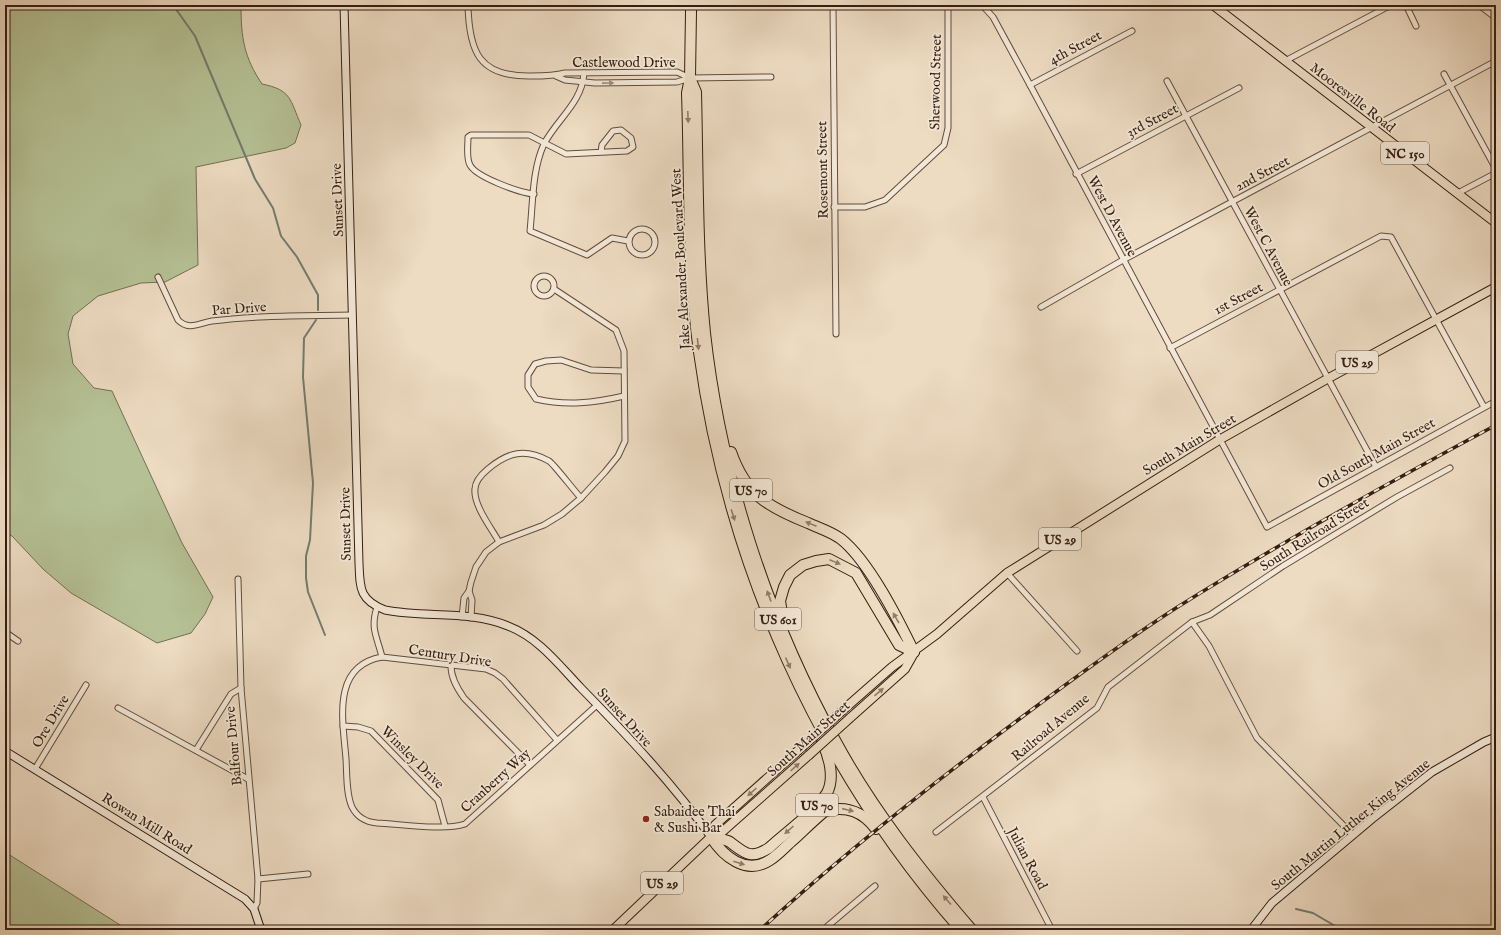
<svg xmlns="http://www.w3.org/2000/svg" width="1501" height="935" viewBox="0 0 1501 935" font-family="'IM FELL English',serif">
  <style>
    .green { fill: #b5c195; stroke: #756f52 }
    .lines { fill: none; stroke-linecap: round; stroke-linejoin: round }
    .stream { stroke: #727c6f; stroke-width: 2 }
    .street-casing { stroke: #634c3c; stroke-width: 7 }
    .secondary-casing { stroke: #351d10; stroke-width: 9 }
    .primary-casing { stroke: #351d10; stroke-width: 10 }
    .highway-casing { stroke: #351d10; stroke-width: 12 }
    .street { stroke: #f3e8d7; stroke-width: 5 }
    .secondary { stroke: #f3e8d7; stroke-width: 7 }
    .primary { stroke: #eddbc2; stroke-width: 8 }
    .highway { stroke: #eddbc2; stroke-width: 10 }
    .rail-casing { stroke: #351d10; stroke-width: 3.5 }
    .rail { stroke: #f3e8d7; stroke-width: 2; stroke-dasharray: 6; stroke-linecap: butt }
    .primary-bridge-casing { stroke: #351d10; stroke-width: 10; stroke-linecap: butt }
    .primary-bridge { stroke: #eddbc2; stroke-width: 8 }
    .oneway { fill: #9e8d7d }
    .oneway2 { fill: #917c69 }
    .poi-dot { fill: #8f2418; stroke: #f3e8d7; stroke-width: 1.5 }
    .labels { text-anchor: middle; stroke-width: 3.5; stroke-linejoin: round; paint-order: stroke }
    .shield { fill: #f3e8d7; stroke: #6e5a4c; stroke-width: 1 }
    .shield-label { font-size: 13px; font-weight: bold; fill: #351d10 }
    .street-label { font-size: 14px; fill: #351d10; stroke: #f3e8d7 }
    .poi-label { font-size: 14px; fill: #351d10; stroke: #f3e8d7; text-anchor: start }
  </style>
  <rect width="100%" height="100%" fill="#eddbc2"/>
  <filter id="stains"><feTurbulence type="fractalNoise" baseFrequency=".005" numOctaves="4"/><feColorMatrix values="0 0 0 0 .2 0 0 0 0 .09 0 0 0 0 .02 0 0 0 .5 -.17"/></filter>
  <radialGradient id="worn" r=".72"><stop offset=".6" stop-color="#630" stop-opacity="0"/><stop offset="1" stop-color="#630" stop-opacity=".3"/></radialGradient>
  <g class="green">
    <path d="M5,5h236c0,33 3,52 21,79 30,6 28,16 39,41l-6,18 -9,5 -90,19 2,98 -33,17 -24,1 -43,13 -25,20 -5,18 5,30 21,24 18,3 70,152 31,54 -8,17 -14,19 -34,10 -86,-50 -28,-24 -31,-33 -7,-4z"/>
    <polygon points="5,852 128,930 5,930"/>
  </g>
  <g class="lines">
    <g class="stream">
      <polyline points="173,5 195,36 255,179 273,208 281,236 297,257 318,295 318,310"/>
      <polyline points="316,320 304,338 303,377 313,483 310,540 306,556 306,578 308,592 325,635"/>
      <polyline points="1296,909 1313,913 1342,930"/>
    </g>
    <g class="street-casing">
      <g id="street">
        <path d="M468,5c1,47 11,72 63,71 12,0 23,0 34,-3l112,-1 13,6"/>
        <polyline points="833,5 836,334"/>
        <polyline points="982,5 993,17 1030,85 1267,527 1496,401"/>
        <polyline points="1406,5 1416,26"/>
        <polyline points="1479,5 1496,18"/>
        <polyline points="1285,61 1391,5"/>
        <path d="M584,73c-2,30 -27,46 -40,71 -12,26 -11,59 -14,87l57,24 25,-17 16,3"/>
        <polyline points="1444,74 1496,169"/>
        <polyline points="556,76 565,80 595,83 677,82 690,78 771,77"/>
        <polyline points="1167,81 1376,467"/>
        <polyline points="1030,85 1132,31"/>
        <polyline points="1076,174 1239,88"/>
        <polyline points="1458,193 1496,173"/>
        <path d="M534,194c-14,-1 -58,-17 -64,-29 -4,-7 -2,-19 -2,-28l3,-2h58l37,19 61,-3 6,-4 -2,-9 -10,-8 -8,1 -11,14 -1,7"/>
        <polyline points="834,207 865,207 885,200 944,145 948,128 948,5"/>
        <circle cx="642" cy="242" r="13"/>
        <circle cx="544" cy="286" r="10"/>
        <path d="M158,277l20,43c11,11 21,3 34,1 46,-6 94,-5 140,-6"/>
        <polyline points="1041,307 1123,260 1496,61"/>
        <polyline points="1170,348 1381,236 1391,237 1484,407"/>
        <path d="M624,396c-30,7 -58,10 -88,3l-8,-12v-12l7,-11 11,-3 15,-1 30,10 33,1"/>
        <path d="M499,542c-7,-13 -26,-37 -24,-53 0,-8 7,-15 13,-20 20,-17 37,-21 61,-8 4,2 26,31 32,37"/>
        <polyline points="1007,573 1077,651"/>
        <polyline points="238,579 241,688 258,879 257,903 254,909"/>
        <path d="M377,607c-7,22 0,29 5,50"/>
        <polyline points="462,617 464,598 469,591"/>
        <polyline points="471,618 472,600 469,591 471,582 476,567 486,552 499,542 544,525 562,514 581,498 605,472 618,456 625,441 624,351 616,330 554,289"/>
        <polyline points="1192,622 1209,646 1257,738 1353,835"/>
        <polyline points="5,632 18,641"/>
        <path d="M451,666c0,12 6,22 13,32l66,67"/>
        <polyline points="118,708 248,779"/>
        <polyline points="343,726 358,727 371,731 438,800 445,826"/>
        <path d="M557,740l-54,-61 -8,-6 -9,-4 -104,-12c-51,9 -39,64 -36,102 1,15 0,35 6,48 5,10 14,15 25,16 23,1 67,8 88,1l132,-119"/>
        <polyline points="196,750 231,694 241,688"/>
        <polyline points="35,769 86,685"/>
        <polyline points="983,797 1052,930"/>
        <polyline points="936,832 1097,708 1108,687 1192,622 1210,615 1283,566 1397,497 1450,468"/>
        <polyline points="258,879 308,874"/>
        <polyline points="823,930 875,886"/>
      </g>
    </g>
    <g class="secondary-casing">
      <g id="secondary">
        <path d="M344,5l15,558c1,25 0,37 26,47 40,8 85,0 123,16 31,12 51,39 73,62 46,47 92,96 130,149"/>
        <polyline points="5,751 245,899 254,909 261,930"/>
        <polyline points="1251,930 1272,903 1372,819 1432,772 1484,742 1496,737"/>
      </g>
    </g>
    <g class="primary-casing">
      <g id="primary">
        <polyline points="1213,5 1496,223"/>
        <polyline points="843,710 892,667 937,634 1007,573 1219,440 1327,379 1496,287"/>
        <polyline points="850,718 905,669 914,653"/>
        <polyline points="711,837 715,825 802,747"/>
        <polyline points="613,930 711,837 722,832 809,755"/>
      </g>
    </g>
    <g class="highway-casing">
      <g id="highway">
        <path d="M692,5l-1,6 -1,67 -3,15c3,86 0,174 12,259 29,213 119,416 262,578"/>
        <path d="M690,78l6,14c2,80 1,161 9,241 16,143 62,284 131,409 37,68 86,130 136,188"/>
        <path d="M731,452c15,43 37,55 77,71 11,5 24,9 33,16 28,22 57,80 73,113"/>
        <polyline points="783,619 780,601 784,587 790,575 803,565 816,561 829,559 856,573 899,645 914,652"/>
        <path d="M711,837c12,19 35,39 59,23 8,-5 16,-14 23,-20 11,-10 21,-20 32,-29 22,-6 38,1 51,18"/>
        <path d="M711,837c6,1 14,2 19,5 15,11 20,18 39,6 16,-15 47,-37 58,-55 8,-15 2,-37 -5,-51"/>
      </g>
    </g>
    <use href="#street" class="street"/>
    <use href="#secondary" class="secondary"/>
    <use href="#primary" class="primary"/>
    <use href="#highway" class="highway"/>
    <g class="rail-casing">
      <path id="rail" d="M760,930c82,-75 169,-144 258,-210 52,-39 104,-77 158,-112 104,-65 212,-125 320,-183"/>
    </g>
    <use href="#rail" class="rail"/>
    <g class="primary-bridge-casing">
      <g id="primary-bridge">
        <polyline points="802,747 843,710"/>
        <polyline points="809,755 850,718"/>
      </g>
    </g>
    <use href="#primary-bridge" class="primary-bridge"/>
  </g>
  <defs><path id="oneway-solid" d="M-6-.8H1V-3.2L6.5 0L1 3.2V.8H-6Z"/></defs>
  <use class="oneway" href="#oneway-solid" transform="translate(608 83) rotate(-1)"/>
  <g class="oneway2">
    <use href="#oneway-solid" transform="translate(688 117) rotate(88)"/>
    <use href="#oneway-solid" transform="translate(698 344) rotate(84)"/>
    <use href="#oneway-solid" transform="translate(733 515) rotate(72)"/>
    <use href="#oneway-solid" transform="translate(811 524) rotate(-158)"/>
    <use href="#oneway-solid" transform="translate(835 562) rotate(22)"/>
    <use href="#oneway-solid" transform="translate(769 596) rotate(-110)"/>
    <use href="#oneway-solid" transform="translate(896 618) rotate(-120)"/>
    <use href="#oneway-solid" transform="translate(788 663) rotate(66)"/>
    <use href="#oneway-solid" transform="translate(879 692) rotate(-41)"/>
    <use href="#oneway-solid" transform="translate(795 767) rotate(-42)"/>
    <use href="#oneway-solid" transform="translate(752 792) rotate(138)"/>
    <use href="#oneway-solid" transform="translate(848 810) rotate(13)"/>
    <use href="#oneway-solid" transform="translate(789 830) rotate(138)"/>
    <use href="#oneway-solid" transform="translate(739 863) rotate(18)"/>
    <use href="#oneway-solid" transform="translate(947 900) rotate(-131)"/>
  </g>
  <circle class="poi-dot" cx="646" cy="819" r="4"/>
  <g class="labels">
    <g class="shield">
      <rect x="1381" y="142" width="48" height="22" rx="3"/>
      <rect x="1336" y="351" width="42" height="22" rx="3"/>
      <rect x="730" y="479" width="42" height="22" rx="3"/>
      <rect x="1039" y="528" width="42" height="22" rx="3"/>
      <rect x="755" y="608" width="46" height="22" rx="3"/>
      <rect x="796" y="794" width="42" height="22" rx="3"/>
      <rect x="641" y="872" width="42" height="22" rx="3"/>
    </g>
    <g class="shield-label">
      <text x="1405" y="158">NC 150</text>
      <text x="1357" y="367">US 29</text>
      <text x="751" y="495">US 70</text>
      <text x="1060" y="544">US 29</text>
      <text x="778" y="624">US 601</text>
      <text x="817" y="810">US 70</text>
      <text x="662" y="888">US 29</text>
    </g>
    <g class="street-label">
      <text transform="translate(1075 47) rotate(-28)" y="5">4th Street</text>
      <text x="624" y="67">Castlewood Drive</text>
      <text transform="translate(935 82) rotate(-89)" y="5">Sherwood Street</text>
      <text transform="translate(1353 97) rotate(38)" y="5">Mooresville Road</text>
      <text transform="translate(1152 120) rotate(-28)" y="5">3rd Street</text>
      <text transform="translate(822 170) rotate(-91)" y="5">Rosemont Street</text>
      <text transform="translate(1262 173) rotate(-28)" y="5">2nd Street</text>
      <text transform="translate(337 200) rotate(-92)" y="5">Sunset Drive</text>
      <text transform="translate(1113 216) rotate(62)" y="5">West D Avenue</text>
      <text transform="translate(1269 246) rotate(62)" y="5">West C Avenue</text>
      <text transform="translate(680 259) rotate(-93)" y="5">Jake Alexander Boulevard West</text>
      <text transform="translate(1238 298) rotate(-28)" y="5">1st Street</text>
      <text transform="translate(239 308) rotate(-4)" y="5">Par Drive</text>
      <text transform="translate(1189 444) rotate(-31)" y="5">South Main Street</text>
      <text transform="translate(1376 453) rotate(-29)" y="5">Old South Main Street</text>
      <text transform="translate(345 524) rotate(-91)" y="5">Sunset Drive</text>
      <text transform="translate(1314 534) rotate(-32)" y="5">South Railroad Street</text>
      <text transform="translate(450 655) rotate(9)" y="5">Century Drive</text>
      <text transform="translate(625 717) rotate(48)" y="5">Sunset Drive</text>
      <text transform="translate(50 721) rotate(-59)" y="5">Ore Drive</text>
      <text transform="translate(1050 727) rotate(-40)" y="5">Railroad Avenue</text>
      <text transform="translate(808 738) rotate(-42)" y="5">South Main Street</text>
      <text transform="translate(233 746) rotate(-95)" y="5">Balfour Drive</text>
      <text transform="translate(413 757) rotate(45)" y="5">Winsley Drive</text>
      <text transform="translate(495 780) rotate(-42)" y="5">Cranberry Way</text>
      <text transform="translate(147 823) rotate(32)" y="5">Rowan Mill Road</text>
      <text transform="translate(1350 824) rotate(-39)" y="5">South Martin Luther King Avenue</text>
      <text transform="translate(1028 858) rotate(62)" y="5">Julian Road</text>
    </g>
    <g class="poi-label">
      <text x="654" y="816">Sabaidee Thai<tspan x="654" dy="16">&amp; Sushi Bar</tspan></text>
    </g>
  </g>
  <rect width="1501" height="935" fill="none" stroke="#eddbc2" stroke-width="20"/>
  <rect x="6" y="6" width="1489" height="923" fill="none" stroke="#351d10" stroke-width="2"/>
  <rect x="10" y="10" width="1481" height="915" fill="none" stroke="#351d10"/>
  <rect width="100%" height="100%" filter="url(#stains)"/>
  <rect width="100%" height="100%" fill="url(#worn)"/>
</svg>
